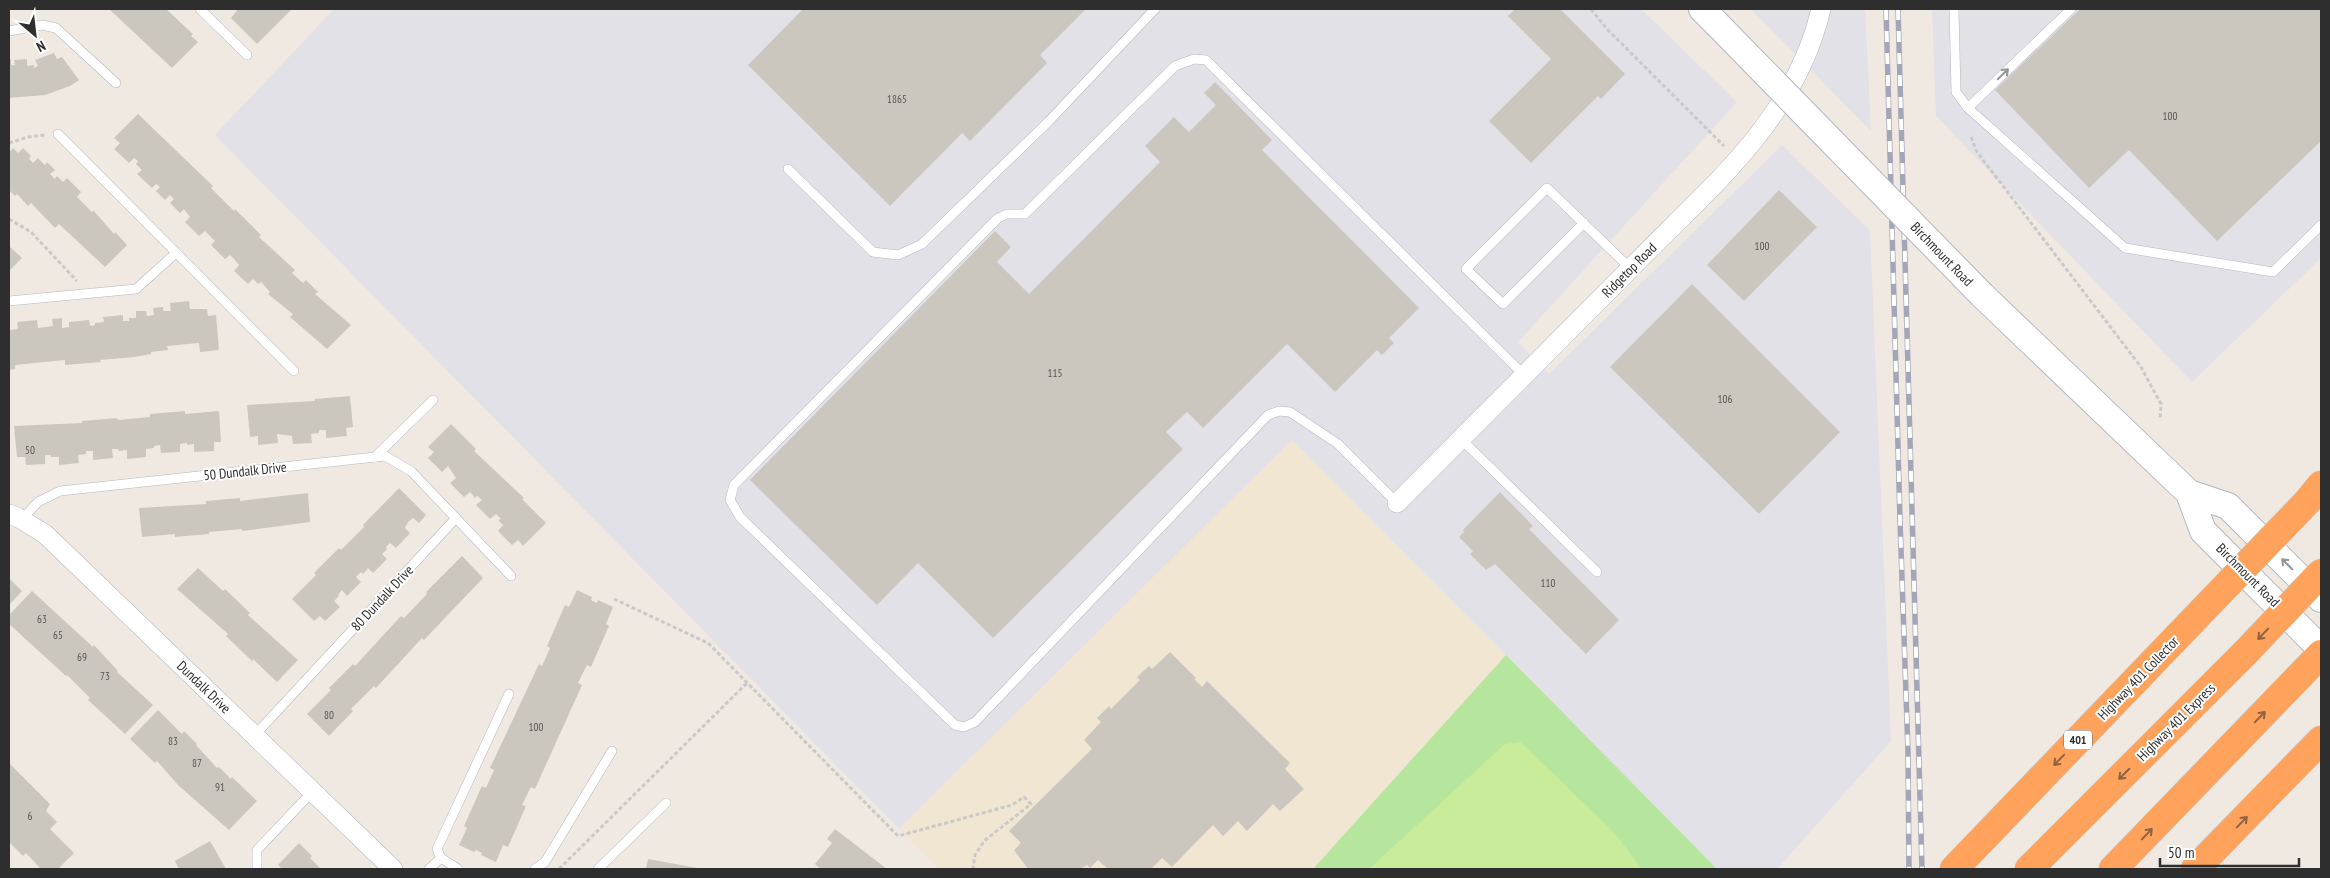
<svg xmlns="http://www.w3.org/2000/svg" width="2330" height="878" viewBox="0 0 2330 878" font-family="'PT Sans Narrow',sans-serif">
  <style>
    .industrial { fill: #e3e1e8 }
    .education { fill: #f0e6d1 }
    .green { fill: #b6e59e }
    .pitch { fill: #c9ec9a }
    .building { fill: #cbc7bf }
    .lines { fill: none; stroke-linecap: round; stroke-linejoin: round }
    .service-casing { stroke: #b4b7c1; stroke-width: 10 }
    .minor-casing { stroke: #b4b7c1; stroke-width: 20 }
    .secondary-casing { stroke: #b4b7c1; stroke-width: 28 }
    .motorway-casing { stroke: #c9c9c9; stroke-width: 29 }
    .path { stroke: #c9c9c9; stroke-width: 3; stroke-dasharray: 4 2.5; stroke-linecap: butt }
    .service { stroke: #fff; stroke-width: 9 }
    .minor { stroke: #fff; stroke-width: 19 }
    .secondary { stroke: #fff; stroke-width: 26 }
    .motorway { stroke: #ffa35c; stroke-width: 28 }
    .rail-casing { stroke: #a3a6b8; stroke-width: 5.5 }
    .rail { stroke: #fff; stroke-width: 4; stroke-dasharray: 11; stroke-linecap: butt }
    .secondary-bridge-casing { stroke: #b4b7c1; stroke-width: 28; stroke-linecap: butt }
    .motorway-bridge-casing { stroke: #c9c9c9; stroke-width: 29; stroke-linecap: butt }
    .secondary-bridge { stroke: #fff; stroke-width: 26 }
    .motorway-bridge { stroke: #ffa35c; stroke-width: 28 }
    .oneway { stroke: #969696 }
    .oneway2 { stroke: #8c6343 }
    .labels { text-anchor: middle; stroke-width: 4; stroke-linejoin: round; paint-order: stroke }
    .number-label { font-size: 11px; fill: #555452 }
    .shield { fill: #fff; stroke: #6d6d6d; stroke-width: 1 }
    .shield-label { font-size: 12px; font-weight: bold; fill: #2e2e2e }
    .street-label { font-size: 14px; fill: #2e2e2e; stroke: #fff }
  </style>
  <rect width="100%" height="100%" fill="#efe9e1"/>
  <g class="industrial">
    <polygon points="334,9 1641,9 1737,102 1518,342 1549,374 1782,145 1870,230 1891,741 1777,869 1717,869 1292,440 899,829 215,135"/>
    <polygon points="1751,9 1865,9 1871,131"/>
    <polygon points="1932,9 2321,9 2321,258 2192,382 1936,116"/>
  </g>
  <polygon class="education" points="1292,440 1506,655 1313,869 939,869 899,829"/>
  <polygon class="green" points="1506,655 1717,869 1313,869"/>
  <polygon class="pitch" points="1520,742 1613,831 1642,869 1369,869 1505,744"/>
  <g class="building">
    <polygon points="109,9 166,9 193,34 191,36 198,42 172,68"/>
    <polygon points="238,9 292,9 257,44 231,18"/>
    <polygon points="803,9 1086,9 1040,55 1047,63 970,141 962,133 890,206 748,65"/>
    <polygon points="1515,9 1560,9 1625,74 1601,99 1598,96 1531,163 1489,121 1551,59 1508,16"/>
    <polygon points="2080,9 2321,9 2321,141 2217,241 2129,150 2089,188 1995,90"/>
    <polygon points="54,53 57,59 62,57 79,80 70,86 45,95 9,98 9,60 11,59 11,65 15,65 14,60 27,59 27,66 34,65 34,68 38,66 35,60"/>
    <polygon points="1215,82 1272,140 1262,150 1419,308 1389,338 1394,343 1382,355 1377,350 1335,392 1287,344 1203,428 1187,412 1166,432 1183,449 993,638 918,563 877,605 750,480 995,231 1011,247 997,262 1029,294 1160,162 1145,146 1174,117 1189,132 1216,105 1204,93"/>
    <polygon points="138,114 213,186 211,188 234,211 235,209 261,235 259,237 295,270 292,273 303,283 306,280 318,292 315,294 351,325 327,349 290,317 293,314 268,294 270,292 261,282 258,284 253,279 248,284 234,271 239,265 234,259 230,255 225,259 211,245 215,241 205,231 199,236 185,222 190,217 184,209 180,213 170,203 174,199 170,195 165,200 156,191 160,187 156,184 152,188 137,174 142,170 136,164 138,161 134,158 129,163 114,149 120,143 114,138"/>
    <polygon points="13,148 18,153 23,148 31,156 29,159 33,163 38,158 45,165 47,162 55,170 50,174 55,179 57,176 63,182 67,178 81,192 77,197 92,212 93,210 114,234 115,232 127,245 105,267 59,224 55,228 31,203 28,206 17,194 15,196 9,190 9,153"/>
    <polygon points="1779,190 1817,227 1744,301 1707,265"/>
    <polygon points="9,246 22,258 9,271"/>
    <polygon points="1692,284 1840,432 1759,514 1610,367"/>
    <polygon points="189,301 190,309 207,309 208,316 216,315 219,350 200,352 199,343 167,346 168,350 151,352 151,354 135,357 100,360 101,362 65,365 65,360 15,365 15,369 9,370 9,332 10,330 18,329 17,322 37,320 38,328 53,326 52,319 62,318 62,328 69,327 69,322 89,320 90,326 95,325 95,323 104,322 103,317 123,315 123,321 129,321 129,318 136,318 136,311 146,311 147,316 154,315 153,308 163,307 163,311 171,311 170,303"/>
    <polygon points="350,396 353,427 346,428 347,436 326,438 326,430 319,430 319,433 311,434 312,443 293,444 292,436 277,434 278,443 258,445 258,436 250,437 247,405 315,401 315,399"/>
    <polygon points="185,411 185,414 219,411 221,442 214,442 214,451 194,452 194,444 187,445 187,443 180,444 180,452 161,453 160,445 154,446 154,448 146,449 146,457 127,459 127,450 119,451 118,449 112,449 113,458 93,460 93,451 86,451 86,454 78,455 79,463 59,465 59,457 51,457 51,455 45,455 45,464 26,465 25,457 17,457 14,426 82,423 82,421 117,418 118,420 150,417 150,414"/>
    <polygon points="451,424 476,449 474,451 524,498 522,499 546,523 523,546 518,540 512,545 498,531 503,525 498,520 501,519 496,514 490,519 476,505 482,500 477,496 475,498 470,492 464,497 450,483 456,478 448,466 442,472 428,458 434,452 428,447"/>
    <polygon points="399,488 426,515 419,523 413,518 408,522 405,528 410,533 396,548 390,543 386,547 387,549 382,554 387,559 373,573 368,568 363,574 361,572 356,577 361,582 347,596 342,590 338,595 339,596 334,601 340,607 325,621 320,616 314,621 292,599 316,575 314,573 339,548 341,550 364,527 363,525"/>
    <polygon points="1500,492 1533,526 1529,529 1619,620 1586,654 1495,564 1486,570 1470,554 1473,551 1459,537 1464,532 1463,530"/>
    <polygon points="308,493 310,522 242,531 242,529 209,532 209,534 175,537 175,534 142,537 139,508 206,504 206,501 240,498 240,501"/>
    <polygon points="462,556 483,578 424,640 422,638 376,688 374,686 351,709 353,711 329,736 307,714 331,690 329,688 353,664 355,666 401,616 404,618 427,594 426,592"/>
    <polygon points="198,568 223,591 225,589 250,613 248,615 298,660 277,682 253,659 252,661 226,636 228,634 177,589"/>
    <polygon points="9,578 22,591 9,605"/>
    <polygon points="577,590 592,597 591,600 597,603 598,600 613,607 606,624 609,626 591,667 587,665 578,683 582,685 535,789 531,787 522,805 526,806 508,847 503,845 496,862 481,855 482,853 476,850 474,852 459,845 467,828 464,826 482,786 486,788 494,770 490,768 539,664 542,666 550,648 547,646 565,605 569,607"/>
    <polygon points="32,591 93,647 94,645 118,671 117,672 153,705 125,734 88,700 90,698 67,675 66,676 9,624 9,615"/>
    <polygon points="1170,652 1196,678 1194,679 1202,687 1207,681 1290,763 1285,769 1304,789 1280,811 1273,804 1247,831 1238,821 1223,836 1213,825 1172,867 1162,858 1151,869 1108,869 1098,860 1090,868 1087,865 1080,869 1028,869 1014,850 1021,843 1009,831 1092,749 1084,740 1101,722 1097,718 1109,706 1111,709 1140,680 1137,677 1149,666 1152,669"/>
    <polygon points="158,710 182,734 184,731 197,744 196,745 217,768 219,767 231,779 232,777 257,801 229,830 178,785 157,761 155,763 130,739"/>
    <polygon points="9,763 50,804 46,811 57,822 50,829 74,853 58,869 41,869 26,853 23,856 9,842"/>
    <polygon points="835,829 887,869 821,869 815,864 832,843 827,839"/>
    <polygon points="210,841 226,869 179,869 175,861"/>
    <polygon points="299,843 312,856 310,858 321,869 282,869 278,865"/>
    <polygon points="648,859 697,868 697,869 646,869"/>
  </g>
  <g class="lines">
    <g class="service-casing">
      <g id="service">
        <polyline points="200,9 247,55"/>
        <polyline points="1954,9 1956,92 1968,108 2125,248 2273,272 2321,225"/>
        <polyline points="9,31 42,25 56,28 116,83"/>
        <polyline points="1968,108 2071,9"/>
        <polyline points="58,134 294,371"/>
        <polyline points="788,169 873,252 898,255 922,244 1049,121 1155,9"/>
        <polyline points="1584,223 1503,304 1466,269 1547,188 1630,268"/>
        <polyline points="9,301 136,289 176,253"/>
        <polyline points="1461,439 1597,572"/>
        <polyline points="375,457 433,400"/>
        <polyline points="1397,503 1338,444 1290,412 1279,411 1268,415 975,722 964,727 955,725 740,517 730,500 734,485 998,218 1007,214 1025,214 1175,66 1194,59 1206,60 1525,376"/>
        <polyline points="21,520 38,502 60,491 385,456 411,471 511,576"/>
        <polyline points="254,736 456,518"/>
        <polyline points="257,869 257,850 312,792"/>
        <polyline points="429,869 441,858"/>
        <polyline points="458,869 441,858 437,849 509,694"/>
        <polyline points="535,869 545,862 612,751"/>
        <polyline points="598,869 666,803"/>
      </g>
    </g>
    <g class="minor-casing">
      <g id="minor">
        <path d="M1397,503c76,-76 152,-152 227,-228 78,-81 171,-152 197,-266"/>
        <polyline points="9,514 17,517 45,534 393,869"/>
      </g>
    </g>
    <g class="secondary-casing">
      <g id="secondary">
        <polyline points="1702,9 1717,24"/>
        <polyline points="1982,295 2189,493 2228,506 2321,599"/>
        <polyline points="2189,493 2203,531 2321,649"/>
      </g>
    </g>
    <g class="motorway-casing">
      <g id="motorway">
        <polyline points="2307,502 2321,485"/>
        <polyline points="1954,869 2202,611"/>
        <polyline points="2029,869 2245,653"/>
        <polyline points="2113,869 2321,654"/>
        <polyline points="2195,869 2321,740"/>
      </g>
    </g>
    <g class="path">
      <polyline points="1591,9 1607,29 1724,146"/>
      <polyline points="1971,137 1977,152 2141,367 2161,404 2160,419"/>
      <polyline points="9,143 28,137 45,135"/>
      <polyline points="9,219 31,232 77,281"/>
      <polyline points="614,599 708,643 898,836 1012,805 1024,797 1031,804 984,841 975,855 973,869"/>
      <polyline points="559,869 747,683"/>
    </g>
    <use href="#service" class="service"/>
    <use href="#minor" class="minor"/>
    <use href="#secondary" class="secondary"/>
    <use href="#motorway" class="motorway"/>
    <g class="rail-casing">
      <g id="rail">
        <polyline points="1886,9 1900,520 1908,752 1909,869"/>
        <polyline points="1898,9 1922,869"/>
      </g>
    </g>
    <use href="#rail" class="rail"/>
    <g class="secondary-bridge-casing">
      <polyline id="secondary-bridge" points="1717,24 1982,295"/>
    </g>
    <g class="motorway-bridge-casing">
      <g id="motorway-bridge">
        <polyline points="2202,611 2307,502"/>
        <polyline points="2245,653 2321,573"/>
      </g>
    </g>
    <use href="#secondary-bridge" class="secondary-bridge"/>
    <use href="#motorway-bridge" class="motorway-bridge"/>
  </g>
  <defs><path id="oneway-shaft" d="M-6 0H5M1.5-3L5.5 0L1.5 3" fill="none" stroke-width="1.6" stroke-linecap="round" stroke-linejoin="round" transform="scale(1.25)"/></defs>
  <g class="oneway">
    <use href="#oneway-shaft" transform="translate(2003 74) rotate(-44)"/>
    <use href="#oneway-shaft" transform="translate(2287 564) rotate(-135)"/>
  </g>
  <g class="oneway2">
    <use href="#oneway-shaft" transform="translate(2263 634) rotate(134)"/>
    <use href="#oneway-shaft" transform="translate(2260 717) rotate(-46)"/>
    <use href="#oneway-shaft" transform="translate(2059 760) rotate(134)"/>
    <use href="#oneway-shaft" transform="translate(2124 774) rotate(135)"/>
    <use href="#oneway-shaft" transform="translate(2242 822) rotate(-46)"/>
    <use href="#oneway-shaft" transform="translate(2147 834) rotate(-46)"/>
  </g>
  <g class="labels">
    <g class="number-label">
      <text x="897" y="103">1865</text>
      <text x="2170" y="120">100</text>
      <text x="1762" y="250">100</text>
      <text x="1055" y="377">115</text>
      <text x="1725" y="403">106</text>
      <text x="30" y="454">50</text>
      <text x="1548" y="587">110</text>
      <text x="42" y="623">63</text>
      <text x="58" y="639">65</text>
      <text x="82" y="661">69</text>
      <text x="105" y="680">73</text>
      <text x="329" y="719">80</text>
      <text x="536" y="731">100</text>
      <text x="173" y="745">83</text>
      <text x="197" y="767">87</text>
      <text x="220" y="791">91</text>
      <text x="30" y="820">6</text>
    </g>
    <rect class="shield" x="2064" y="730.5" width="28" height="19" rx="4"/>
    <g class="shield-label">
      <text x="2078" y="744">401</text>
    </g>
    <g class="street-label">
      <text transform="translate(1942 254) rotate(46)" y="5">Birchmount Road</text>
      <text transform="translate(1629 270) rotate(-45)" y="5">Ridgetop Road</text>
      <text transform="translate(245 471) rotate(-6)" y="5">50 Dundalk Drive</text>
      <text transform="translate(2248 575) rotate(45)" y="5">Birchmount Road</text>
      <text transform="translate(382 598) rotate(-47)" y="5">80 Dundalk Drive</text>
      <text transform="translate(2138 678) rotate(-46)" y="5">Highway 401 Collector</text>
      <text transform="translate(204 687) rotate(44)" y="5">Dundalk Drive</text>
      <text transform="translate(2176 722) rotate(-45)" y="5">Highway 401 Express</text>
    </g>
  </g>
  <rect width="2330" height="878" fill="none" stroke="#2e2e2e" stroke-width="20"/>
  <g transform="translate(35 35) rotate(152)" stroke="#ffffff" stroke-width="4" paint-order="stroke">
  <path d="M0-4L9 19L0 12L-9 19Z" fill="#2e2e2e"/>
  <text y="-8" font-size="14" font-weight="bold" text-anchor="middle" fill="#2e2e2e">N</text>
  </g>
  <path d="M2160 858v8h139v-8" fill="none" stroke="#2e2e2e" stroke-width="2.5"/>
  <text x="2168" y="858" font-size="15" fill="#2e2e2e" stroke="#ffffff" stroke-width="4" paint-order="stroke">50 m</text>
</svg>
